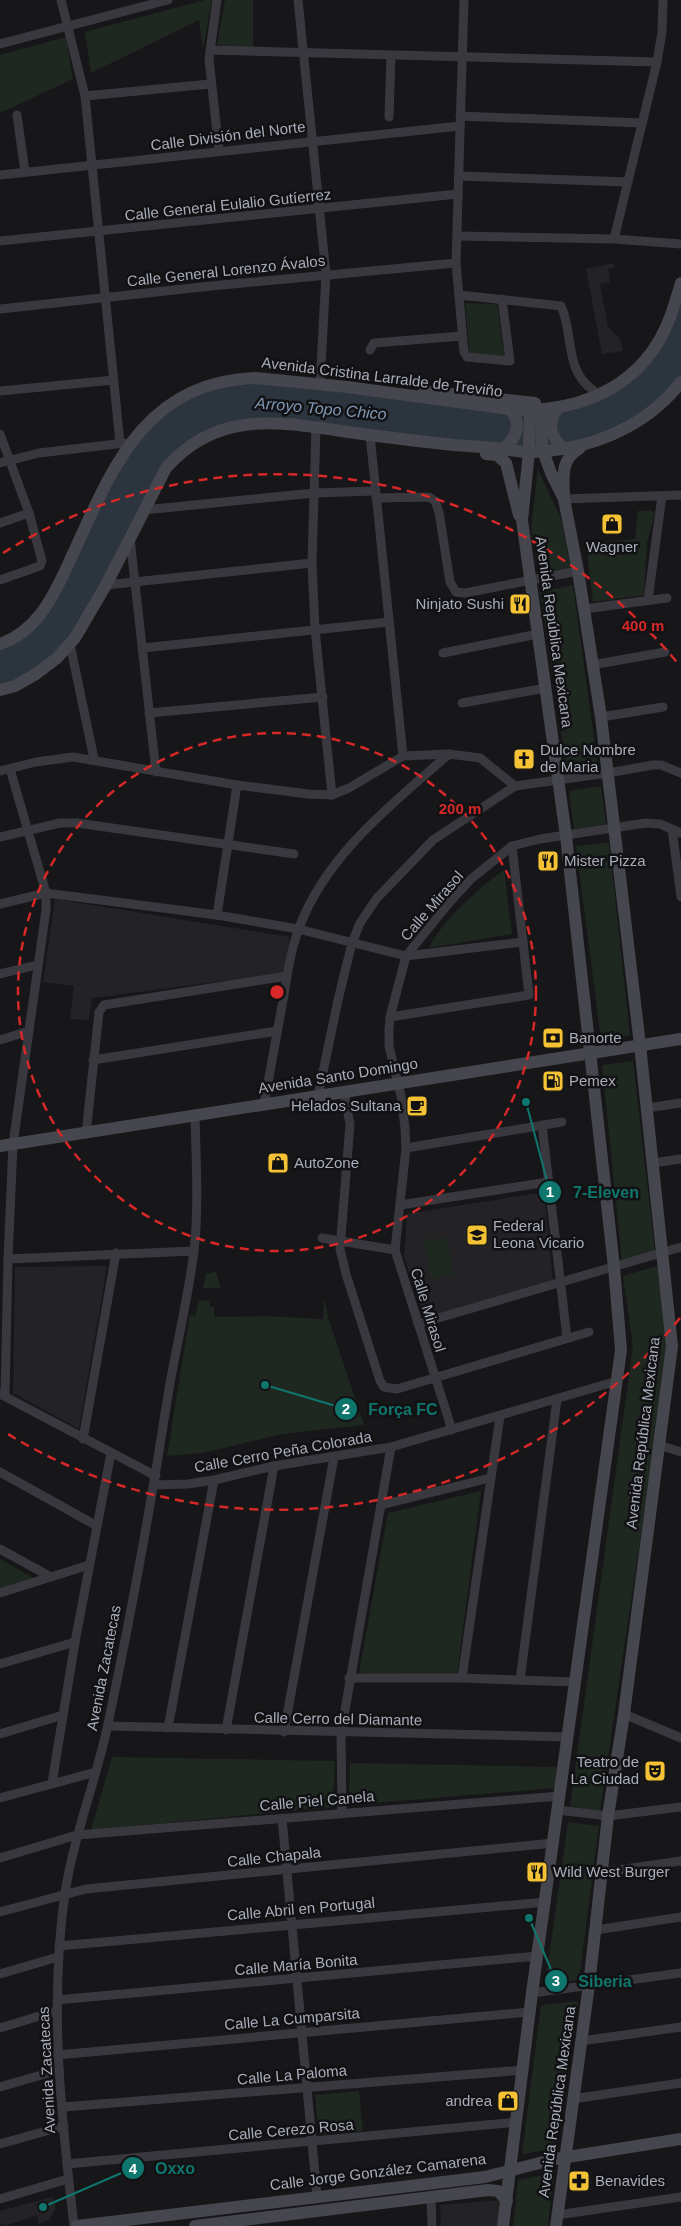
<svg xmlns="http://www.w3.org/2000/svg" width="681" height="2226" viewBox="0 0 681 2226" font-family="Arial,sans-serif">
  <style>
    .built { fill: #232326 }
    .green { fill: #1e2720 }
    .water { fill: #2c343d }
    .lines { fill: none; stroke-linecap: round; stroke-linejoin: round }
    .street { stroke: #38383e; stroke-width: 9 }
    .secondary { stroke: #46474e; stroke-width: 12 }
    .ring { fill: none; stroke: #d62828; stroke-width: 2.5; stroke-dasharray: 9 6 }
    .labels { text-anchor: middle; stroke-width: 5; stroke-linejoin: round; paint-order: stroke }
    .street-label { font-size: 15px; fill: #a9acb9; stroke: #121214 }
    .poi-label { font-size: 15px; fill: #a9acb9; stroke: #121214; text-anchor: start }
    .water-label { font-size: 16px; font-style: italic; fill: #7f97b4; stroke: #121214 }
    .centre { fill: #d62828; stroke: #121214; stroke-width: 2.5 }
    .ring-label { font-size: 15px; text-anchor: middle; font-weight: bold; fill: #d62828; stroke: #121214; stroke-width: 5; stroke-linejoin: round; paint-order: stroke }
    .leader { fill: none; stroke: #0f766e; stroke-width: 2 }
    .callout-dot { fill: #0f766e; stroke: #121214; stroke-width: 2 }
    .mark-label { font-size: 15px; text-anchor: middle; font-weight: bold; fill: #fff }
    .callout-label { font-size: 16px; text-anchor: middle; font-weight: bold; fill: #0f766e; stroke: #121214; stroke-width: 5; stroke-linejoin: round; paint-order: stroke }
  </style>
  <rect width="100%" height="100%" fill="#171719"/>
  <g class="built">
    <polygon points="614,263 615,267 608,269 610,282 600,284 608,327 620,339 623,351 602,354 586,269"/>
    <polygon points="55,899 290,937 284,973 92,998 89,1020 70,1019 74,986 43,982"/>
    <polygon points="544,1192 553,1280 425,1319 404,1257 407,1214"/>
    <polygon points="107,1266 100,1308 79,1429 13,1393 15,1267"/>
    <polygon points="52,2197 56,2208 50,2219 39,2224 37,2215 5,2226 3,2224 0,2225 0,2211"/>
    <polygon points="501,2200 498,2226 441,2226 440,2205"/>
  </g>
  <g class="green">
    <polygon points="205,0 212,0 203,49 199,20 91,73 85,32"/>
    <polygon points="225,0 253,0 253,48 217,45"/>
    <polygon points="66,37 73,79 0,113 0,55"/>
    <polygon points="465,303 497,304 505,360 470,357"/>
    <polygon points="538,469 561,519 571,568 539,573 531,529"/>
    <polygon points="638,511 652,511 655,513 647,542 644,595 593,602 586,543 635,539"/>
    <polygon points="573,585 598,767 567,771 540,592"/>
    <polygon points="601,786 606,824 574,829 569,791"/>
    <polygon points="609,842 630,1035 601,1040 576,846"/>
    <path d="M504,870l8,64 -83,14c13,-28 50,-60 75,-78z"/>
    <polygon points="633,1061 655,1252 622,1262 602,1065"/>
    <polygon points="447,1238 454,1275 431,1279 424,1240"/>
    <polygon points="657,1266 668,1350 600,1812 570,1806 633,1346 623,1276"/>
    <polygon points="216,1272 221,1288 203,1288 206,1274"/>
    <polygon points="324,1298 329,1320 364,1425 282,1434 203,1453 167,1456 190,1314 195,1316 199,1300 210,1301 210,1307 214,1307 214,1317 265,1316 323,1319"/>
    <polygon points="481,1491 457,1675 359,1673 388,1513"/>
    <polygon points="0,1559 37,1580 0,1591"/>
    <polygon points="112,1757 335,1761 333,1807 91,1830"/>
    <polygon points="350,1763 557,1767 555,1788 349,1805"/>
    <polygon points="568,1822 599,1826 579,1980 545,1985"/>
    <polygon points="578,2001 555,2149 522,2154 541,2005"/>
    <polygon points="359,2091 363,2131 319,2135 315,2095"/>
    <polygon points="554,2173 548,2226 513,2226 518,2180"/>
  </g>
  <polygon class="water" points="681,283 681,382 645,417 564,449 241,423 178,454 57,658 0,690 0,644 41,615 104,489 155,415 228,381 510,409 600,394 649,355"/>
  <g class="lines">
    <g class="street">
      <polyline points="61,0 85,96 120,443"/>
      <polyline points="217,0 209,59 219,151"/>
      <polyline points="298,0 326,274 320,384"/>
      <polyline points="464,0 456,263 464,352 467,357 510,361 502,299"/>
      <polyline points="0,44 168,0"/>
      <polyline points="210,50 657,62"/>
      <polyline points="85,96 210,84"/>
      <polyline points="17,115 25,172"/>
      <polyline points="460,116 642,123"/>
      <polyline points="389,117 391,55"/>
      <polyline points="0,175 460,126"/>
      <polyline points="459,176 628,182"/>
      <polyline points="458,236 614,239 681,244"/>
      <polyline points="614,239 657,62 662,32 663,0"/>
      <polyline points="0,241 458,194"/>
      <path d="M459,295l102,11c13,28 3,64 32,84"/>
      <polyline points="0,309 211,286 456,263"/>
      <polyline points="370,350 374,343 462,336"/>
      <polyline points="0,391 114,380"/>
      <polyline points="316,427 312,563 315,629 332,795"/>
      <polyline points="0,434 29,513 42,561 40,566 0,580"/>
      <polyline points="370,435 403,756"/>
      <polyline points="0,463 39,453 125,443"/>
      <polyline points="376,498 429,497 435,501 439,512 450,582 456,592 465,593 578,571"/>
      <polyline points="564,499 681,495"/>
      <polyline points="144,510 314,493 375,491"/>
      <polyline points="0,523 29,513"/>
      <polyline points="130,538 156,772"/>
      <polyline points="106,585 312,563"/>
      <polyline points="648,600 662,496"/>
      <polyline points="584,609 667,598"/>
      <polyline points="70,644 94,759"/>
      <polyline points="143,648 389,622"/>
      <polyline points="443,653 538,634"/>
      <polyline points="592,665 665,652"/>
      <polyline points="462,703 546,688"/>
      <polyline points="149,713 323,697"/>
      <polyline points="601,717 663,707"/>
      <polyline points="0,771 36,762 73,757 237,785 308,794 332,795 349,788 403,756 449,754 480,758 515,786"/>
      <polyline points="672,829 681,897"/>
      <polyline points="0,837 60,823 77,823 294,854"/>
      <polyline points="0,904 46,893 217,915 298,929 406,956 523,942"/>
      <polyline points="217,915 237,785"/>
      <polyline points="0,974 37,965"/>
      <polyline points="390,1017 529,995 512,846"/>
      <polyline points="0,1040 29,1031"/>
      <polyline points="93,1060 277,1031"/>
      <polyline points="344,1092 350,1124 340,1249 346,1274 380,1381 384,1387 397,1389 589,1332"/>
      <polyline points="318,1096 338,1000 352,943 360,923 377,898 433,840 515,786 608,773 653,765 661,765 681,773"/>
      <path d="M264,1104c7,-36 13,-72 20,-109 3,-21 7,-46 15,-67 27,-73 93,-124 150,-174"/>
      <polyline points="647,1108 681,1103"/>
      <polyline points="542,1125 567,1338"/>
      <polyline points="86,1134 99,1012 104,1005 287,976"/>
      <polyline points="406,1148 562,1122"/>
      <polyline points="653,1163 681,1159"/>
      <polyline points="400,1205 548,1182"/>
      <polyline points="322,1238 395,1250"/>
      <polyline points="8,1259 194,1251"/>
      <polyline points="418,1324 681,1247"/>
      <polyline points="0,1394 156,1476"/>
      <polyline points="5,1396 8,1259 13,1144 46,910 46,893 10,769"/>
      <polyline points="452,1430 395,1250 406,1148 405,1128 401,1096 389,1046 389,1030 390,1017 406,956 449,903 471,879 512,846 540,839 646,823 660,824 681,833"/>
      <polyline points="83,1439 116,1253"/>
      <polyline points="659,1445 681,1452"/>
      <polyline points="0,1472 97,1526"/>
      <polyline points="154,1485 188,1484 214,1480 274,1466 391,1447 617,1381"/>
      <polyline points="381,1505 490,1478"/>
      <polyline points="0,1549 51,1577"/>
      <polyline points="0,1593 89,1565"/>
      <polyline points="0,1664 75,1642"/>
      <polyline points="349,1678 462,1678 575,1682"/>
      <polyline points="462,1678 500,1416"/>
      <polyline points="520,1680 557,1399"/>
      <polyline points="624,1714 681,1738"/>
      <polyline points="108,1726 568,1737"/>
      <polyline points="168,1728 214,1480"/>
      <polyline points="226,1730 274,1466"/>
      <polyline points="284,1732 334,1457"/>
      <polyline points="0,1734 63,1715"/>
      <polyline points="52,1783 75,1642 111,1453"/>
      <polyline points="0,1798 96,1772"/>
      <polyline points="558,1810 608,1816 681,1807"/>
      <polyline points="342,1812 341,1733 391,1447"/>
      <polyline points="282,1818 317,2196"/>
      <polyline points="0,1858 77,1835 560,1796"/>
      <polyline points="604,1872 681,1861"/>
      <polyline points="0,1912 86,1889 554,1843"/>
      <polyline points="596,1930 681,1917"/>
      <polyline points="59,1946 546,1902"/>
      <polyline points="0,1974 58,1957"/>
      <polyline points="532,1993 681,1973"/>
      <polyline points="57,2000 538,1956"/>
      <polyline points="0,2028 56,2011"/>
      <polyline points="581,2041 681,2027"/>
      <polyline points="57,2055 530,2012"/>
      <polyline points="0,2087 59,2070"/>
      <polyline points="572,2099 681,2083"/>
      <polyline points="63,2107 524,2070"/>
      <polyline points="0,2144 64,2126"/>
      <polyline points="67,2164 517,2122"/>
      <polyline points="431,2198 432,2226"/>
      <polyline points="0,2199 68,2179"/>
      <polyline points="557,2215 681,2197"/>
      <path d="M74,2226c-13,-110 -25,-222 -9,-333 9,-58 31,-112 43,-169 23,-109 43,-219 60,-329 8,-48 20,-96 26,-144 5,-45 2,-91 1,-136"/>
    </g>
    <g class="secondary">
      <polyline points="424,391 535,403"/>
      <path d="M557,409c-11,16 -6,28 7,40"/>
      <polyline points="541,410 542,448 551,473 564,499 578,571 601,717 640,1045 672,1346 624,1714 608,1816 589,1985 556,2226"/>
      <path d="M502,449c14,-9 21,-25 8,-40"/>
      <polyline points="486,454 497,455 506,463 519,515"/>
      <path d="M564,499c0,-21 -5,-39 16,-51"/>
      <path d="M0,644c35,-12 51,-43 66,-75 42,-89 72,-187 189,-191l92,9 163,22c57,5 116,-15 147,-65 12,-19 18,-41 24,-61"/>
      <path d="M0,690l15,-4 21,-12 21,-16 18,-20 31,-53 60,-117c52,-59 113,-46 182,-36 35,5 70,9 105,13 17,1 33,2 49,4 9,1 18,3 26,3 58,-1 117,-23 153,-70"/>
      <polyline points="0,1146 681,1039"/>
      <polyline points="77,2226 485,2177 555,2159 681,2139"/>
      <polyline points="195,2226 488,2190 498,2191 507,2201"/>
      <polyline points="503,2226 532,1993 621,1350 614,1267 566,836 522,520 529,452 530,411"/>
    </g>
  </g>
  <g class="ring">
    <circle cx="277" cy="992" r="259"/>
    <path d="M680 1318A518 518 0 0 1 3 1431M3 553A518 518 0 0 1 680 666"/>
  </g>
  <defs>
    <g id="shop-square" transform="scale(1.125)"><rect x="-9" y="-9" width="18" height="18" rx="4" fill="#f4c234" stroke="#121214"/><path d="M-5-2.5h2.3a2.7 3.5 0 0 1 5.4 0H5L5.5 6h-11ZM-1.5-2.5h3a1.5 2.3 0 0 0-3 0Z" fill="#111"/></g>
    <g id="restaurant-square" transform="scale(1.125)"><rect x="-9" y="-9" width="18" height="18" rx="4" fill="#f4c234" stroke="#121214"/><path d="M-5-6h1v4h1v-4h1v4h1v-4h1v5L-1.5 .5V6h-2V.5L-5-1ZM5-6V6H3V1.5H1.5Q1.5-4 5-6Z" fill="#111"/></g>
    <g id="church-square" transform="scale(1.125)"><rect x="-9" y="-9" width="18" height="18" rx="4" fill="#f4c234" stroke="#121214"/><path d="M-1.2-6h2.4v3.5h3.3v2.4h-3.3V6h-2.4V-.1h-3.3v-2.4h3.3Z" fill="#111"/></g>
    <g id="bank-square" transform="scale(1.125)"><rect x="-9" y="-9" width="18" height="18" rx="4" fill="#f4c234" stroke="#121214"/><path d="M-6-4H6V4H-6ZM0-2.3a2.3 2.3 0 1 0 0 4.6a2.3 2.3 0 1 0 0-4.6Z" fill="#111"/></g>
    <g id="fuel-square" transform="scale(1.125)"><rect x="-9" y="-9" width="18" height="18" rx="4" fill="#f4c234" stroke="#121214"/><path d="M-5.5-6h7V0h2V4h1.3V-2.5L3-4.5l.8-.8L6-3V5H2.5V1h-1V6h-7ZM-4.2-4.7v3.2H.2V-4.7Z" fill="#111"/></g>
    <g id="cafe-square" transform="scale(1.125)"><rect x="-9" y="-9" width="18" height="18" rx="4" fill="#f4c234" stroke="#121214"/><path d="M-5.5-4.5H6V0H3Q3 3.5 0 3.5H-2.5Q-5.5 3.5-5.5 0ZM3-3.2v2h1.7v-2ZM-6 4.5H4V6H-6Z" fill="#111"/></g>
    <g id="school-square" transform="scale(1.125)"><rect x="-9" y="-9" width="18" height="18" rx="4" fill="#f4c234" stroke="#121214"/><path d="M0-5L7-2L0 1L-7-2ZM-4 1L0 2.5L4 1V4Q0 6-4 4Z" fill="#111"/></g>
    <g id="theatre-square" transform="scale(1.125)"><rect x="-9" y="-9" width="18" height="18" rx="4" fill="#f4c234" stroke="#121214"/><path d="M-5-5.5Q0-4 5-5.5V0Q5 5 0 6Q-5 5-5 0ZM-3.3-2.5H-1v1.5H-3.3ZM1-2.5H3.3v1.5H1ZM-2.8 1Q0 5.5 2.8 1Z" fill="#111"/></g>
    <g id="pharmacy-square" transform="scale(1.125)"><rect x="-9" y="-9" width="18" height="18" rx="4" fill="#f4c234" stroke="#121214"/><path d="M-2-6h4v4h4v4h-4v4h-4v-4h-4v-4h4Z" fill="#111"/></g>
  </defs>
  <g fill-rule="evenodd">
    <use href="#shop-square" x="612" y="524"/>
    <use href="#restaurant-square" x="520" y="604"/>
    <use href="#church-square" x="524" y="759"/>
    <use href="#restaurant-square" x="548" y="861"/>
    <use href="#bank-square" x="553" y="1038"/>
    <use href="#fuel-square" x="553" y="1081"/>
    <use href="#cafe-square" x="417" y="1106"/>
    <use href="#shop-square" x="278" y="1163"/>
    <use href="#school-square" x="477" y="1235"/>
    <use href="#theatre-square" x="655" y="1771"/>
    <use href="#restaurant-square" x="537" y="1872"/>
    <use href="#shop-square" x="508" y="2101"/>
    <use href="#pharmacy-square" x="579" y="2181"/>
  </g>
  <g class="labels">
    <g class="street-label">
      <text transform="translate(228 136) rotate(-7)" y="5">Calle División del Norte</text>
      <text transform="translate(228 205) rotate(-6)" y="5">Calle General Eulalio Gutíerrez</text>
      <text transform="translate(226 271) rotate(-6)" y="5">Calle General Lorenzo Ávalos</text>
      <text transform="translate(382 377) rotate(7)" y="5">Avenida Cristina Larralde de Treviño</text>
      <text transform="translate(554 632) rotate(82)" y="5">Avenida República Mexicana</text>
      <text transform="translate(432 906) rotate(-49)" y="5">Calle Mirasol</text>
      <text transform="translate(338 1076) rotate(-9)" y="5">Avenida Santo Domingo</text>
      <text transform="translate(428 1310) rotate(73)" y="5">Calle Mirasol</text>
      <text transform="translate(643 1433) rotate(-83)" y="5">Avenida República Mexicana</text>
      <text transform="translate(283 1452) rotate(-10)" y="5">Calle Cerro Peña Colorada</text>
      <text transform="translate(104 1668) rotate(-79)" y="5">Avenida Zacatecas</text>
      <text transform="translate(338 1719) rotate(1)" y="5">Calle Cerro del Diamante</text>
      <text transform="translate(317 1801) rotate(-5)" y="5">Calle Piel Canela</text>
      <text transform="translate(274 1857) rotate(-6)" y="5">Calle Chapala</text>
      <text transform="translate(301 1909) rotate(-5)" y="5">Calle Abril en Portugal</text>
      <text transform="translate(296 1965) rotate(-5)" y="5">Calle María Bonita</text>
      <text transform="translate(292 2019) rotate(-5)" y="5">Calle La Cumparsita</text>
      <text transform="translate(47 2070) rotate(-93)" y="5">Avenida Zacatecas</text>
      <text transform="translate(292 2075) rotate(-5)" y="5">Calle La Paloma</text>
      <text transform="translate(557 2102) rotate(-82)" y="5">Avenida República Mexicana</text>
      <text transform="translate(291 2130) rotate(-5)" y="5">Calle Cerezo Rosa</text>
      <text transform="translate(378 2172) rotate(-7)" y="5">Calle Jorge González Camarena</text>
    </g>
    <g class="poi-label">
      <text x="612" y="552" text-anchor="middle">Wagner</text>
      <text x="504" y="609" text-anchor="end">Ninjato Sushi</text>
      <text x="540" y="755">Dulce Nombre<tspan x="540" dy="17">de Maria</tspan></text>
      <text x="564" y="866">Mister Pizza</text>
      <text x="569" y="1043">Banorte</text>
      <text x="569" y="1086">Pemex</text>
      <text x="401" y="1111" text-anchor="end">Helados Sultana</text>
      <text x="294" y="1168">AutoZone</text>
      <text x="493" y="1231">Federal<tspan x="493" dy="17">Leona Vicario</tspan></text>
      <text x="639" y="1767" text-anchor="end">Teatro de<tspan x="639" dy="17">La Ciudad</tspan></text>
      <text x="553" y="1877">Wild West Burger</text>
      <text x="492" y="2106" text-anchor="end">andrea</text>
      <text x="595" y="2186">Benavides</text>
    </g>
    <g class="water-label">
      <text transform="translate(321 408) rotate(5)" y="6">Arroyo Topo Chico</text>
    </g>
  </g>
  <circle cx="277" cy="992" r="8" class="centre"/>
  <g class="ring-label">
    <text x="643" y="631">400 m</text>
    <text x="460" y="814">200 m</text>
  </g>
  <path class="leader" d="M526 1102L550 1192M265 1385L346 1409M529 1918L556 1981M43 2207L133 2168"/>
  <g class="callout-dot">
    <circle cx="526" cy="1102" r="5"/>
    <circle cx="265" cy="1385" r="5"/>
    <circle cx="529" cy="1918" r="5"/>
    <circle cx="43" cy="2207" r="5"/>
    <circle cx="550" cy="1192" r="12"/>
    <circle cx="346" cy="1409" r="12"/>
    <circle cx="556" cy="1981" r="12"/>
    <circle cx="133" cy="2168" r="12"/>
  </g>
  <g class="mark-label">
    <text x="550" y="1197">1</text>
    <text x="346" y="1414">2</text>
    <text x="556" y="1986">3</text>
    <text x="133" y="2174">4</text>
  </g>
  <g class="callout-label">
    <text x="606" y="1198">7-Eleven</text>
    <text x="403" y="1415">Força FC</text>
    <text x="605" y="1987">Siberia</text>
    <text x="175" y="2174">Oxxo</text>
  </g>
</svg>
